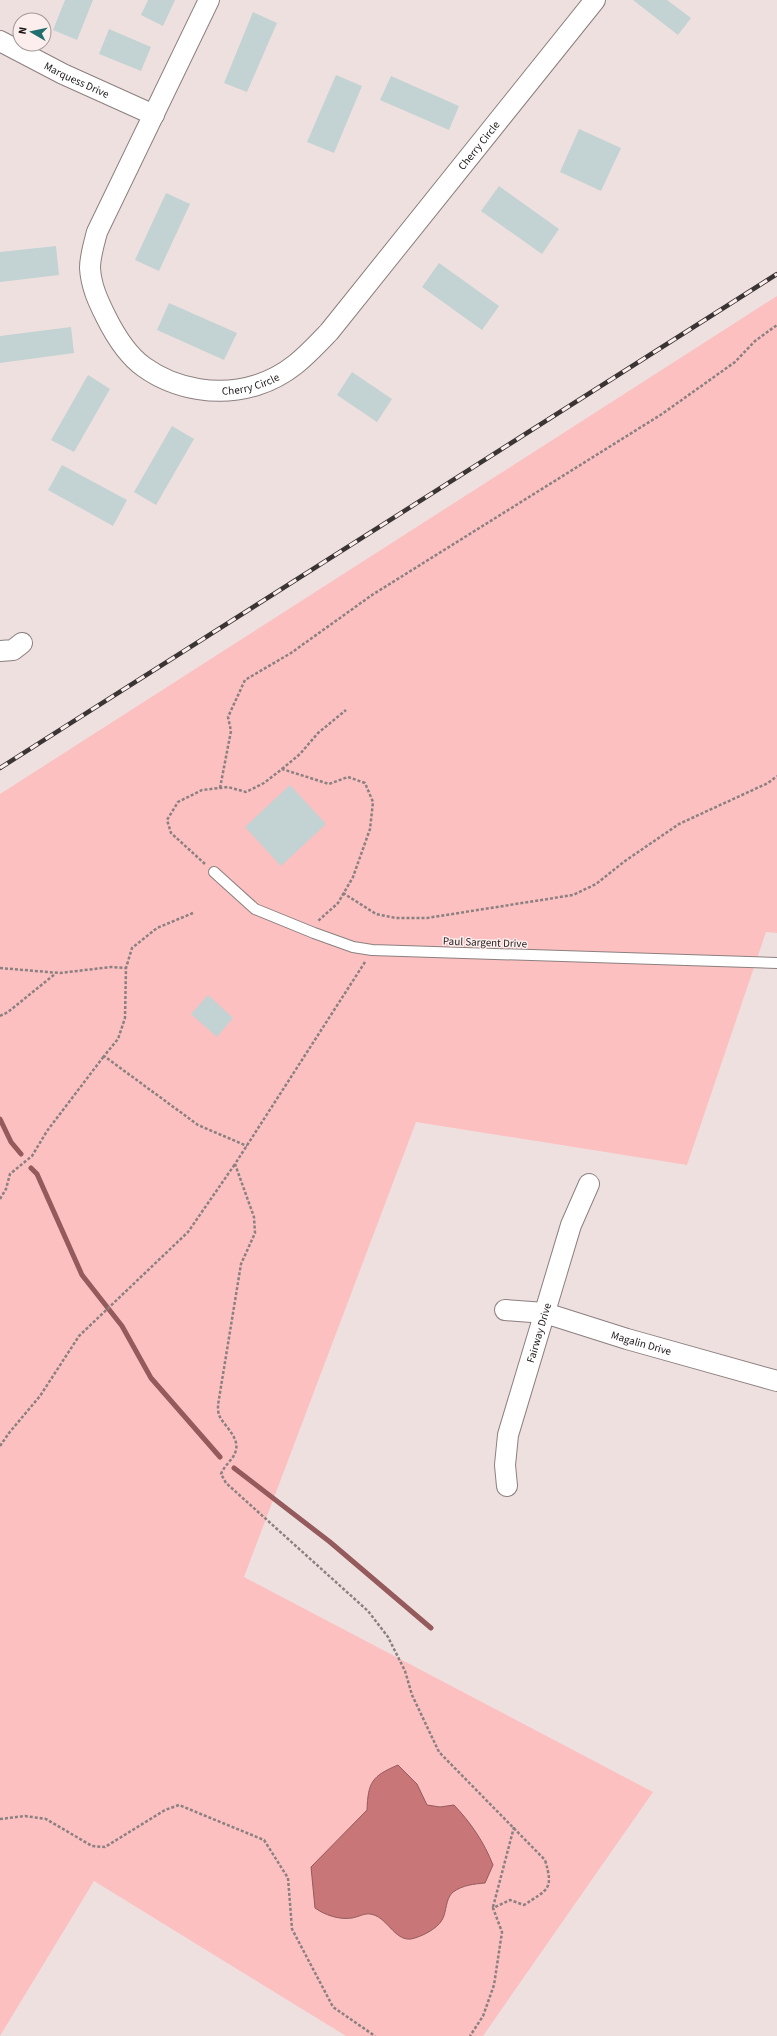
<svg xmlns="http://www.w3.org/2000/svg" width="777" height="2036" viewBox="0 0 777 2036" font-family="'Source Sans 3',sans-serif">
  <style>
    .grass { fill: #fcc0c1 }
    .water { fill: #c97679; stroke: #955a5c }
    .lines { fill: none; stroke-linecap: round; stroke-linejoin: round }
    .stream { stroke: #955a5c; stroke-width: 5 }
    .building { fill: #c3d2d2 }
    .lane-casing { stroke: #8c7f7f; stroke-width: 12 }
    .street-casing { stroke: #8c7f7f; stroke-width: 22 }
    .path { stroke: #8a8080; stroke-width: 2.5; stroke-dasharray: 3 2; stroke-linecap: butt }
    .lane { stroke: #fff; stroke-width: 10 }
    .street { stroke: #fff; stroke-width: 20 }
    .rail-casing { stroke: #3b3434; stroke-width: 4.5 }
    .rail { stroke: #fdeeee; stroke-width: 3; stroke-dasharray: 9; stroke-linecap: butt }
    .labels { text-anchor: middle; stroke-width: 3; stroke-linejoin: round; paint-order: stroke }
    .street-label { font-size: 11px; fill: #1d1818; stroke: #fdeeee }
  </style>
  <rect width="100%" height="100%" fill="#efe0e0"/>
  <polygon class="grass" points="777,296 777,933 766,932 687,1165 416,1122 244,1577 653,1792 483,2036 346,2036 94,1881 0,2036 0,794"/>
  <path class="water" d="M398,1765l19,19 10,21 13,2 14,-2c17,18 30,37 39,60l-8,18c-11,1 -22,2 -32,9 -8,7 -6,20 -11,28 -5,9 -21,17 -31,19 -17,2 -24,-23 -41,-25 -5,-1 -12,3 -18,4 -13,2 -27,-3 -37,-10l-4,-41 56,-57c1,-28 5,-34 31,-45z"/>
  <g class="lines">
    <g class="stream">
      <polyline points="0,1119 11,1142 21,1154"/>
      <polyline points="31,1168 37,1174 82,1275 122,1326 151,1378 220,1457"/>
      <polyline points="234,1468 330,1542 431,1628"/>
    </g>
  </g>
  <g class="building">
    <polygon points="65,0 93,0 77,40 53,30"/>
    <polygon points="148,0 175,0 163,26 141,15"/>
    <polygon points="633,0 667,0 691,18 678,35"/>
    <polygon points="253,12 277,23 247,92 224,83"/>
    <polygon points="109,29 151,47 141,71 99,54"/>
    <polygon points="336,75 362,86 334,153 307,142"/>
    <polygon points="391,76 459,106 449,130 380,100"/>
    <polygon points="579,129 621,148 601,191 560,172"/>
    <polygon points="499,186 559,229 542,254 481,211"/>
    <polygon points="166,193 190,204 159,271 135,260"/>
    <polygon points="56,246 59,275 0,282 0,252"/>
    <polygon points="439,263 499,306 482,330 422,287"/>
    <polygon points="169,303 237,333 224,360 157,330"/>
    <polygon points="71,327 74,353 0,363 0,336"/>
    <polygon points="352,372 392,399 377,422 337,395"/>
    <polygon points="88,375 110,389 74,452 51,440"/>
    <polygon points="172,426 194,439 156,505 134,492"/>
    <polygon points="62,465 127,500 113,526 48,490"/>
    <polygon points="290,785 326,824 281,866 245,827"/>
    <polygon points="208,995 233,1018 217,1037 191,1014"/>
  </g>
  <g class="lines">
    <g class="lane-casing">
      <polyline id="lane" points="214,872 255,909 314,933 353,947 372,950 777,963"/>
    </g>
    <g class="street-casing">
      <g id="street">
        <path id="s1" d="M209,0l-112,232c-3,12 -7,24 -7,36 1,18 8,33 16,49 9,18 21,38 38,50 32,23 76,30 113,18 32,-10 50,-30 72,-53l266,-332"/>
        <path id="s2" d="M0,41l63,33 91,41"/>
        <polyline points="0,651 13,650 22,643"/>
        <path id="s3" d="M505,1310l40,3 82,26 150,42"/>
        <path id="s4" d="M507,1486l-2,-21 3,-30 63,-210 18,-41"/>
      </g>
    </g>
    <g class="path">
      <polyline points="282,769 300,754 318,733 346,710"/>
      <polyline points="220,788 231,731 228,717 245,680 291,653 372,595 662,414 735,362 755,341 777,325"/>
      <polyline points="205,864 171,833 167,820 178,802 202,790 228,787 246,792 264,783 282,769 329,784 348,777 365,783 373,802 370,829 353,877 338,903 318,921"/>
      <polyline points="343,893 376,914 396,918 427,918 573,895 596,884 625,861 679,824 768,783 777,776"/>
      <polyline points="193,913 157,928 132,948 126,968 125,1018 118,1039 104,1056 198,1125 247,1146"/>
      <path d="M365,962l-130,202 19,53 1,16 -14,31 -23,141c0,4 0,9 2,12 6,11 21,22 15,36 -2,6 -11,13 -14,21l5,9 142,128 20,26 17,34 7,24 27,57 106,108c9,30 3,29 -21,45l-14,-5 -17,8 9,24 -8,53 -11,31 -13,20"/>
      <polyline points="0,968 60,973 111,967 126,968"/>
      <polyline points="0,1016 8,1012 55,974"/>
      <polyline points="0,1199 6,1189 10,1174 32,1156 47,1131 104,1056"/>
      <polyline points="0,1446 9,1433 40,1396 79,1336 188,1232 235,1164"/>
      <polyline points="0,1819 25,1816 46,1819 92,1846 105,1847 165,1810 179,1805 264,1840 288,1878 292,1929 333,2007 375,2036"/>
      <polyline points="493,1907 514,1827"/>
    </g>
    <use href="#lane" class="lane"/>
    <use href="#street" class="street"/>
    <g class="rail-casing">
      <polyline id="rail" points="0,768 777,274"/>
    </g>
    <use href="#rail" class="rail"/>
  </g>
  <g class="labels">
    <g class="street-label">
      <text dy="4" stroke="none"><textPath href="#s2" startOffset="86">Marquess Drive</textPath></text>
      <text dy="4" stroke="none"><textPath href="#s1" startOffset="858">Cherry Circle</textPath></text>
      <text dy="4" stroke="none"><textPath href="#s1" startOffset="522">Cherry Circle</textPath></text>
      <text transform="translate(485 942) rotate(2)" y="4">Paul Sargent Drive</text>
      <text dy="4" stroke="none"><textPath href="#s4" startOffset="158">Fairway Drive</textPath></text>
      <text dy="4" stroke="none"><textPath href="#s3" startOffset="141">Magalin Drive</textPath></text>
    </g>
  </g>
  <g transform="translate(32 32) rotate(279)"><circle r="19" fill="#fdeeee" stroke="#a39898"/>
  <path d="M0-3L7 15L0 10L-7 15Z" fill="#226e6e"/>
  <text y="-6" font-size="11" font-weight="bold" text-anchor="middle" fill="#1d1818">N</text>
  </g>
</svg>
